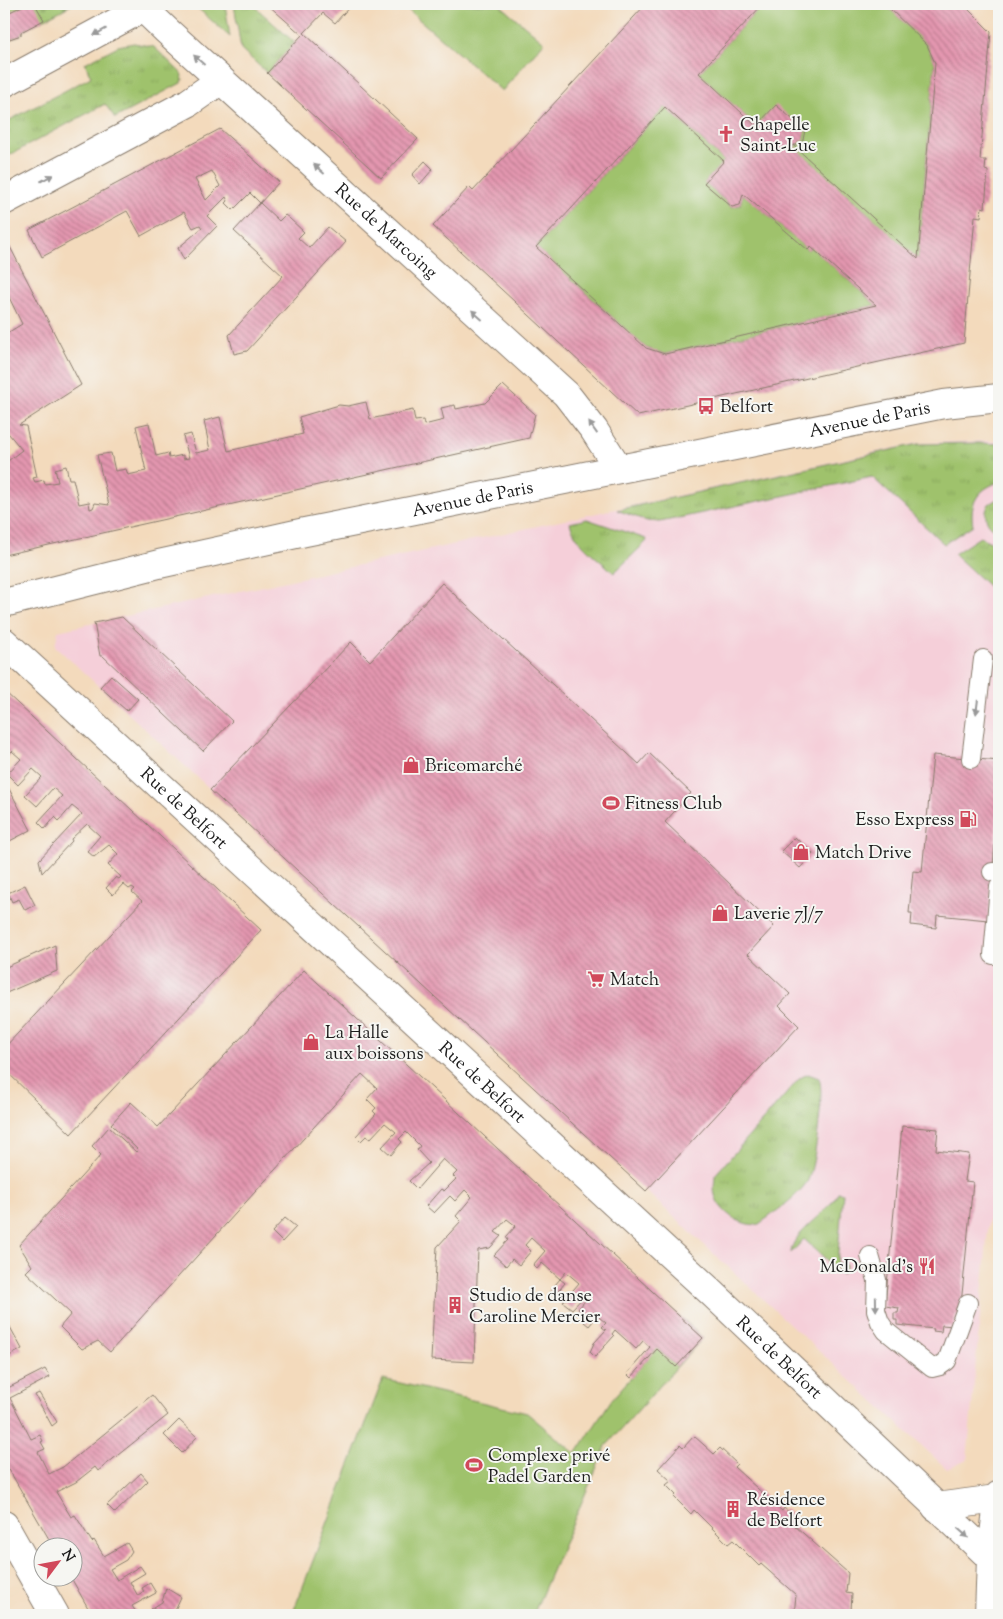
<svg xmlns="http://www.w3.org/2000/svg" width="1003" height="1619" viewBox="0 0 1003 1619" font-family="'Sorts Mill Goudy',serif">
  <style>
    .built { fill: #f5cfd9 }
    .grass { fill: url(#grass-tufts); stroke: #5e6f44 }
    .cemetery { fill: url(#cemetery-stones); stroke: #5e6f44 }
    .garden { fill: #9fc26c; stroke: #5e6f44 }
    .building { fill: url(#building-back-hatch); fill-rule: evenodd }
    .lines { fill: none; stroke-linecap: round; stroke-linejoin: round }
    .lane-casing { stroke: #887b6c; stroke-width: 20 }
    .street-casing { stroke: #887b6c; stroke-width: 30 }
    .secondary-casing { stroke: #887b6c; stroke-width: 30 }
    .lane { stroke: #fff; stroke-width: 18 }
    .street { stroke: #fff; stroke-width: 28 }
    .secondary { stroke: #fff; stroke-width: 28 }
    .oneway { fill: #999 }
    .labels { text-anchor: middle; stroke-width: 4; stroke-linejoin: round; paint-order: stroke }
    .poi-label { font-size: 18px; fill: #1c1c1c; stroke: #f6f6f2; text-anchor: start }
    .street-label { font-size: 18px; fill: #1c1c1c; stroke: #f6f6f2 }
  </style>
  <defs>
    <pattern id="grass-tufts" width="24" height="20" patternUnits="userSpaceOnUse" patternTransform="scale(1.25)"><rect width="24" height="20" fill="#9fc26c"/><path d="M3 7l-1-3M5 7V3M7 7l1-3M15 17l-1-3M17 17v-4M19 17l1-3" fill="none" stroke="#88a65d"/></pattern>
    <pattern id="cemetery-stones" width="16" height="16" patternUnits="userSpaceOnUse" patternTransform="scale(1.25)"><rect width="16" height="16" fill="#9fc26c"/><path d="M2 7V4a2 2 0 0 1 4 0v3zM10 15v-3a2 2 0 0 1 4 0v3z" fill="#88a65d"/></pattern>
    <pattern id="building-back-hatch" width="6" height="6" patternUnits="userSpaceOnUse" patternTransform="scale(1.25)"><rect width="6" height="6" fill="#e497b0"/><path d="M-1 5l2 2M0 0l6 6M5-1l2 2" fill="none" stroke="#b87a8e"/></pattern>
  </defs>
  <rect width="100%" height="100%" fill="#f6f6f2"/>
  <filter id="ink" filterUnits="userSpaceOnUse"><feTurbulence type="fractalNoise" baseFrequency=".02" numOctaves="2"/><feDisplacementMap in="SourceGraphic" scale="10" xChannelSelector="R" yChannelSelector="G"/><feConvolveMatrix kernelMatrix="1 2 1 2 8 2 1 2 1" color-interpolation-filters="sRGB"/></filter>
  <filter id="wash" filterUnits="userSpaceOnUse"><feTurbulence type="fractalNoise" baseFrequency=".0096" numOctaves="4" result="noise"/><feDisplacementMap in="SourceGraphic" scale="20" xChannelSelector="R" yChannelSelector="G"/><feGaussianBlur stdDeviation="1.12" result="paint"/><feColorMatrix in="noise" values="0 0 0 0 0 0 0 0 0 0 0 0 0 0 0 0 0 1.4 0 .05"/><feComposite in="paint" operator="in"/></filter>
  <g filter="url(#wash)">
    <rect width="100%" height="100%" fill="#f3dabc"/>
    <polygon class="built" points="988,441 999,442 999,1107 967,1460 947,1469 55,646 58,631 917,443"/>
    <g class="grass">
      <polygon points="193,4 225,4 230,37"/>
      <polygon points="234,4 252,4 295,43 267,73 241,49"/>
      <polygon points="134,43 154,47 181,73 183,80 181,83 115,118 105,104 4,158 4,123 91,77 85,63 118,46"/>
      <path d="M979,443l20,1v38c-21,7 -30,21 -26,43l-29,19 -72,-67 -212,45 -13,-1 -30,-11 301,-66z"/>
      <path d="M999,498v33c-12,-4 -17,-15 -10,-27z"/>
      <path d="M587,519l59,20 1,2 -33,32c-16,-15 -38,-29 -44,-50z"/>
      <polygon points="980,537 999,546 999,596 954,554"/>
      <path d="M808,1074l11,4c6,12 -4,88 -11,102 -8,15 -35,34 -49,44 -16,4 -40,-12 -44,-29 -2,-6 0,-14 0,-20l85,-97z"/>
      <path d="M838,1192l5,1 -6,71 9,1 -1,6 -3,3 -38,-35 -13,14c1,-22 36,-36 47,-61z"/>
    </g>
    <polygon class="cemetery" points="4,4 73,4 21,32 21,35 4,41"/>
    <g class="garden">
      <polygon points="413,4 499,4 544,42 502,91 408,10"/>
      <polygon points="763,4 885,4 927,45 935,63 918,259 793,145 798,145 803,140 805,130 776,106 756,126 699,73"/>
      <polygon points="665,107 724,161 704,183 732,207 740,205 743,194 808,250 811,247 876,305 665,354 646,348 536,247"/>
      <polygon points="683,1319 703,1338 606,1446 533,1615 292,1615 383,1379 527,1413 576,1454 612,1399"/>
    </g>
    <g id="blocks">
      <g class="building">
        <polygon points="26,4 35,4 44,20 21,32 21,35 4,41 4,15"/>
        <polygon points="267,4 352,4 335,23 323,13 304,33 418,139 381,178 267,73 302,35"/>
        <path d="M646,4h117l-64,69 57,53 20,-21 29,25 -2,10 -5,5h-5l125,114 17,-196 -8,-18 -42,-41h78l28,28 -11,128h6l-1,10 3,1 -3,37 -3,-1 -1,10 -6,-1 -11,127 -326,73 -205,-190 36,-39 4,4zM665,107l59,54 -20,22 28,24 8,-2 3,-11 65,56 3,-3 65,58 -211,49 -19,-6 -110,-101z"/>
        <path d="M220,129l59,53 -19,21 -10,-10 -17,17 -7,-7 2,-2 -2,-4 -19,19 10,10 -33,34 -6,-12 24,-20 -2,-3 -7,3 -9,-16 -43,24 -14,-25 -85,46 -13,-27zM212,171l8,15 -14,14 -11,-21z"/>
        <polygon points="425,161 433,169 420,184 412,175"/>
        <polygon points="260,203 279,221 285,215 289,218 304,232 298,238 309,248 328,227 346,242 247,351 234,354 229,335 283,276 234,231"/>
        <polygon points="7,241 81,385 19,425 26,426 37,477 33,478 35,482 44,480 45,484 58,482 55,469 66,466 69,479 73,479 79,504 89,502 90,509 93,508 95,503 109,505 97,455 111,453 115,471 126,469 128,475 146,471 136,426 149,423 156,456 168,453 169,458 183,455 183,459 189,458 183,436 191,434 196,453 210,450 204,421 220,417 228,451 303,434 299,417 339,405 348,406 366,402 370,419 413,410 415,421 423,420 424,425 444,420 441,408 455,405 456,409 485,403 503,385 535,414 529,438 4,555 4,464 22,450 4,428 4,335 22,324 4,287 4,243"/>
        <polygon points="442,583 639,764 649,753 691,793 665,822 774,926 748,954 790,994 779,1006 799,1026 646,1191 210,790 351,642 370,661"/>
        <polygon points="122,617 232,721 203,751 103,656 100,656 94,623"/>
        <polygon points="111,675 138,699 127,711 100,687"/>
        <polygon points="4,691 261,930 71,1134 4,1069 4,1048 142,901 132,892 135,889 132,887 129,889 123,884 113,895 106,888 116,877 119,879 121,877 108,865 118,854 109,845 94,857 87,851 100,836 87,824 71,839 72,841 42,873 39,860 82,814 72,806 59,821 55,817 45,829 38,822 62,796 53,788 37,806 25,795 42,777 33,769 18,785 7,774 21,759 12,751 4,760"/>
        <polygon points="933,755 999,761 999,799 988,920 937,915 936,928 911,925 912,913 909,913 913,871 922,872"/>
        <polygon points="8,787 31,830 4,844 4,790"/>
        <polygon points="795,837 813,854 800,868 781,851"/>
        <polygon points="25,885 35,905 25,910 19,899 12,902 8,893"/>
        <polygon points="55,945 57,971 4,994 4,968"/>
        <polygon points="304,970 703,1338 676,1367 657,1349 631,1378 627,1374 650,1347 643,1341 636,1349 615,1330 612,1334 614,1336 595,1357 590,1352 594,1343 606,1330 602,1327 606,1323 593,1312 589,1316 594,1320 589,1326 584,1322 588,1318 578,1309 591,1294 588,1292 572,1309 563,1302 579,1283 566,1272 560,1279 542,1263 537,1269 533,1265 545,1251 531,1238 525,1245 531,1251 519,1265 512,1259 506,1266 494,1255 508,1240 506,1237 516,1226 507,1219 495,1232 501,1236 490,1248 478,1250 474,1362 431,1360 437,1247 461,1221 456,1216 472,1197 465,1190 455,1201 450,1196 434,1213 426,1206 441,1189 444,1191 456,1179 453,1176 457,1172 443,1159 417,1189 409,1181 429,1163 417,1150 420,1146 406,1132 399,1139 402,1142 391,1155 382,1147 396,1132 385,1123 370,1139 366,1136 361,1141 356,1136 376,1114 373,1111 376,1108 367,1099 377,1088 362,1074 110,1352 98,1341 82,1349 60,1327 71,1314 26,1272 32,1266 19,1245 101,1155 92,1146 109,1127 136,1152 138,1150 111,1124 131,1102 158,1127"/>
        <polygon points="902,1126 938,1129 936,1150 969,1154 965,1181 973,1182 960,1315 955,1314 953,1326 942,1325 941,1332 933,1331 934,1329 897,1325 897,1320 894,1320 894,1313 898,1313 899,1308 885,1306"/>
        <polygon points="285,1218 296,1227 282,1242 272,1232"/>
        <polygon points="560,1279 565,1283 555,1295 550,1291"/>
        <polygon points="4,1316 22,1349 4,1359"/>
        <polygon points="45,1369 50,1377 10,1398 31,1439 40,1435 43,1441 41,1442 45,1449 38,1452 49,1474 63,1467 152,1395 168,1415 98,1471 95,1467 76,1482 56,1492 71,1517 75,1515 92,1542 94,1540 104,1556 127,1543 132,1551 126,1560 110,1569 117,1580 140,1566 145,1573 130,1582 138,1596 144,1592 142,1588 150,1583 156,1593 132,1606 138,1615 92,1615 70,1576 72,1576 72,1546 53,1546 4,1461 4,1390"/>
        <polygon points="39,1393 57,1422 52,1426 35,1395"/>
        <polygon points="179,1420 197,1437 182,1453 164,1435"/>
        <polygon points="694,1436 714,1454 720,1448 737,1464 734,1467 782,1511 784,1508 799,1521 795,1526 848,1573 846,1593 852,1594 851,1611 854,1611 853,1615 794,1615 796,1595 761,1564 759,1566 733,1540 728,1544 694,1510 691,1514 674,1497 676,1495 666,1485 671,1481 658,1469 680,1445 683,1448"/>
        <polygon points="141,1473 148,1481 115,1513 107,1505"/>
        <polygon points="166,1588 181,1597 174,1612 181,1615 150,1615 153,1613 151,1609 162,1602"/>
      </g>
    </g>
  </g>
  <g filter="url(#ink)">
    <use href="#blocks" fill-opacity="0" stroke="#887b6c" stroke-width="1"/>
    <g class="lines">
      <g class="lane-casing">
        <g id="lane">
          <polyline points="971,759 983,659"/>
          <polyline points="992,872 999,872"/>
          <polyline points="993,955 999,887"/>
          <polyline points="870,1256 877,1280 876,1310 880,1322 886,1331 932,1368 940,1366 947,1361 968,1303"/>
        </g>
      </g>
      <g class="street-casing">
        <g id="street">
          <path id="s1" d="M143,4v4l23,22 400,364 28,36 25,39"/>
          <polyline points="4,83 143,8"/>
          <polyline points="4,201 188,103 221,80"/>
          <path id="s2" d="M4,642l708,651 279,265"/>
          <polyline points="936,1507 997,1499"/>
          <polyline points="4,1525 55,1615"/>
        </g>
      </g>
      <g class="secondary-casing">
        <g id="secondary">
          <path id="s3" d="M4,603l155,-39 146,-32 639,-128 55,-6"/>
          <polyline points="989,1615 991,1558 999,1495"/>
        </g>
      </g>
      <use href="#lane" class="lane"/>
      <use href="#street" class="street"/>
      <use href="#secondary" class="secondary"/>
    </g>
    <defs><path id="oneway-solid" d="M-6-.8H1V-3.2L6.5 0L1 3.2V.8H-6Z" transform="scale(1.25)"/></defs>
    <g class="oneway">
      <use href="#oneway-solid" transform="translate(100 32) rotate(151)"/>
      <use href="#oneway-solid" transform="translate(199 60) rotate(-138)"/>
      <use href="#oneway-solid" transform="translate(319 169) rotate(-138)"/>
      <use href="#oneway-solid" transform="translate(47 178) rotate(-28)"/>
      <use href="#oneway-solid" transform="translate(477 315) rotate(-138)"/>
      <use href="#oneway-solid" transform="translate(593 428) rotate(-125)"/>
      <use href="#oneway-solid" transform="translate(977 707) rotate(97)"/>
      <use href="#oneway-solid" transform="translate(876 1304) rotate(89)"/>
      <use href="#oneway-solid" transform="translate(963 1533) rotate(42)"/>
    </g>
  </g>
  <defs>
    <g id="church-bare" transform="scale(1.35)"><path d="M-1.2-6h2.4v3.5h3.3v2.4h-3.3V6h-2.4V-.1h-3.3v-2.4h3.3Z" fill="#d1495b" stroke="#f6f6f2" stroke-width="2.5" paint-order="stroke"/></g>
    <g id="bus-bare" transform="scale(1.35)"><path d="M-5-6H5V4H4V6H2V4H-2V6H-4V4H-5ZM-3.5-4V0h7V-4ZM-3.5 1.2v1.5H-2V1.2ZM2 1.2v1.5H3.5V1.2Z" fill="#d1495b" stroke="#f6f6f2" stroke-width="2.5" paint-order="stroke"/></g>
    <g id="shop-bare" transform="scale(1.35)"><path d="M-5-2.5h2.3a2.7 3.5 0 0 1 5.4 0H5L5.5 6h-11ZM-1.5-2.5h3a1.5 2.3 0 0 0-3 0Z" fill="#d1495b" stroke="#f6f6f2" stroke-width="2.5" paint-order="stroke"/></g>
    <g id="stadium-bare" transform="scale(1.35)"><path d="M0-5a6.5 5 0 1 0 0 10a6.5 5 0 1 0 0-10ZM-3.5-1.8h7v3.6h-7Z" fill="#d1495b" stroke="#f6f6f2" stroke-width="2.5" paint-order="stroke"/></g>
    <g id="fuel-bare" transform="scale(1.35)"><path d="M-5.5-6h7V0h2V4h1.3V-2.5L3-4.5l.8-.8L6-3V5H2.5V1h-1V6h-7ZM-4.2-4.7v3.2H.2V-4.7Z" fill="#d1495b" stroke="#f6f6f2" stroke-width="2.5" paint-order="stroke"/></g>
    <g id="supermarket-bare" transform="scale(1.35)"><path d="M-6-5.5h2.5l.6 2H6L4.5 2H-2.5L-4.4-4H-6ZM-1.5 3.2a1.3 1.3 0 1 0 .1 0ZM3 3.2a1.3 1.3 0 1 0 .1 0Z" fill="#d1495b" stroke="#f6f6f2" stroke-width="2.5" paint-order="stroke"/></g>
    <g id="restaurant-bare" transform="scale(1.35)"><path d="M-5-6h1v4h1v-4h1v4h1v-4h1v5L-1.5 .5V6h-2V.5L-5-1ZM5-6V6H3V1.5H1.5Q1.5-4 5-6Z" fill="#d1495b" stroke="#f6f6f2" stroke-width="2.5" paint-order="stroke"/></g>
    <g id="building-bare" transform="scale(1.35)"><path d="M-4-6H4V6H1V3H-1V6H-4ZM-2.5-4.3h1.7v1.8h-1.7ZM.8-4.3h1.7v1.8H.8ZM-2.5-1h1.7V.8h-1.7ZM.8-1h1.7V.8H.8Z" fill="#d1495b" stroke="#f6f6f2" stroke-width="2.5" paint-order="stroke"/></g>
  </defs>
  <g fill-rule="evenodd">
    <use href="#church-bare" x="726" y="134"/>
    <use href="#bus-bare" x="706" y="406"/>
    <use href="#shop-bare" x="411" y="765"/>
    <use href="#stadium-bare" x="611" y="803"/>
    <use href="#fuel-bare" x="968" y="819"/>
    <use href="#shop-bare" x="801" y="852"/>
    <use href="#shop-bare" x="720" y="913"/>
    <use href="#supermarket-bare" x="596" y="979"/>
    <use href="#shop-bare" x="311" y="1042"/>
    <use href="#restaurant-bare" x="927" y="1266"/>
    <use href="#building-bare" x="455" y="1305"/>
    <use href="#stadium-bare" x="474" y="1465"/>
    <use href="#building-bare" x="733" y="1509"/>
  </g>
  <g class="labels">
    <g class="poi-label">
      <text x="740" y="130">Chapelle<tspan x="740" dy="21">Saint-Luc</tspan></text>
      <text x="720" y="412">Belfort</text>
      <text x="425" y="771">Bricomarché</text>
      <text x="625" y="809">Fitness Club</text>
      <text x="954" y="825" text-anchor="end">Esso Express</text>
      <text x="815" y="858">Match Drive</text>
      <text x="734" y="919">Laverie 7J/7</text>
      <text x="610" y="985">Match</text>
      <text x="325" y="1038">La Halle<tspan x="325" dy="21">aux boissons</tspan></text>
      <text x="913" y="1272" text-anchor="end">McDonald's</text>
      <text x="469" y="1301">Studio de danse<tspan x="469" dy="21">Caroline Mercier</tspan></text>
      <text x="488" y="1461">Complexe privé<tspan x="488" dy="21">Padel Garden</tspan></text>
      <text x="747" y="1505">Résidence<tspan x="747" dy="21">de Belfort</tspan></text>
    </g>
    <g class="street-label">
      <text dy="6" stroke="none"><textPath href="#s1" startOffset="334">Rue de Marcoing</textPath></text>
      <text dy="6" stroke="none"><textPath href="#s3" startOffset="885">Avenue de Paris</textPath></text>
      <text dy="6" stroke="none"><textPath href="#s3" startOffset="480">Avenue de Paris</textPath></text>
      <text dy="6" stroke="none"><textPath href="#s2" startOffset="245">Rue de Belfort</textPath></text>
      <text dy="6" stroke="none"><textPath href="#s2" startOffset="650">Rue de Belfort</textPath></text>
      <text dy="6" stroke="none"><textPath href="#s2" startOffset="1055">Rue de Belfort</textPath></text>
    </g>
  </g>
  <rect width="1003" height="1619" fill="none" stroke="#f6f6f2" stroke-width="20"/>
  <g transform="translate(58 1562) rotate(58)"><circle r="24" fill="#f6f6f2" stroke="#9f9f9c"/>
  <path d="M0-4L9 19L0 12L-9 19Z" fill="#d1495b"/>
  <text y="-8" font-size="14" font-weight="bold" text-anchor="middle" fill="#1c1c1c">N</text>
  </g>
</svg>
